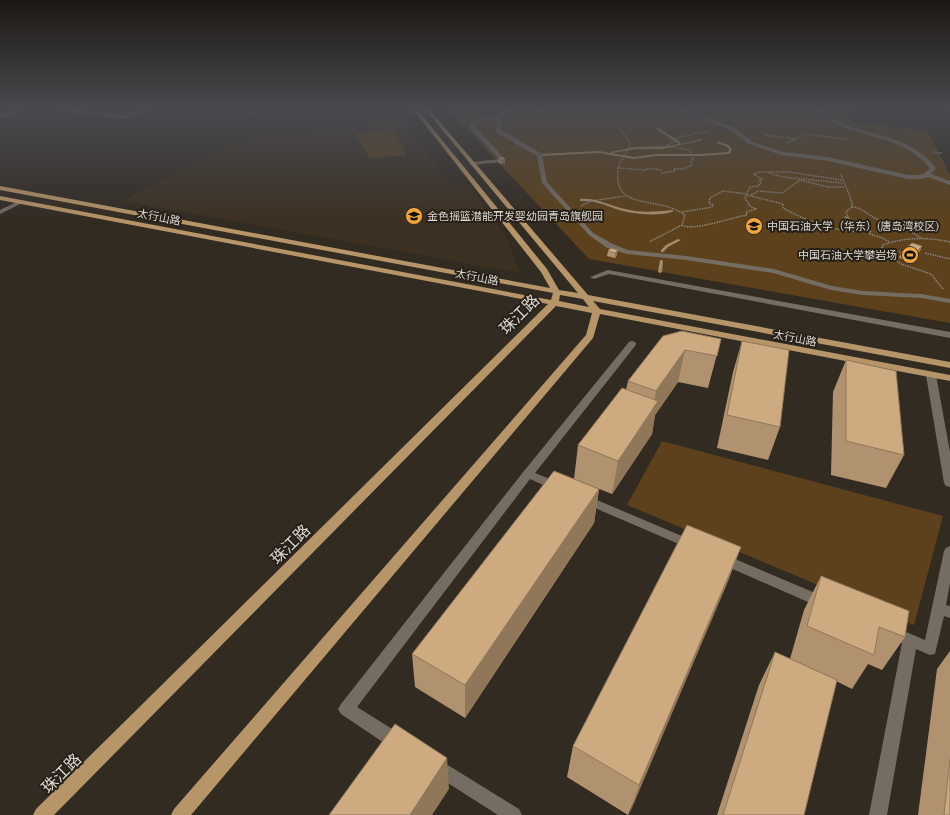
<svg xmlns="http://www.w3.org/2000/svg" width="950" height="815" viewBox="0 0 950 815" font-family="'IBM Plex Serif','Noto Sans SC',serif">
  <style>
    .built { fill: #3c3022 }
    .green { fill: #5c411c }
    .lines { fill: none; stroke-linecap: round; stroke-linejoin: round }
    .stream { fill: #a38c6e; fill-rule: evenodd }
    .path { stroke: #8b857e; stroke-width: 1.5; stroke-dasharray: 1.5 1; stroke-linecap: butt }
    .minor { fill: #756c62; fill-rule: evenodd }
    .major { fill: #b69569; fill-rule: evenodd }
    .wall { fill: #b0926e }
    .shaded-wall { fill: #90775a }
    .building { fill: #cdaa80; stroke: #90775a }
    .labels { text-anchor: middle; stroke-width: 4; stroke-linejoin: round; paint-order: stroke }
    .far-poi-label { font-size: 11px; fill: #ddd8d3; stroke: #282118; text-anchor: start }
    .far-street-label { font-size: 11px; fill: #ddd8d3; stroke: #282118 }
    .near-street-label { font-size: 16px; fill: #ddd8d3; stroke: #282118 }
  </style>
  <rect width="100%" height="100%" fill="#322b22"/>
  <polygon class="built" points="400,116 452,186 468,184 506,236 520,273 122,201 241,139"/>
  <g class="green">
    <polygon points="447,108 851,108 851,122 928,131 950,175 950,323 589,259"/>
    <polygon points="393,129 407,155 370,158 355,133"/>
    <polygon points="662,441 943,516 914,625 627,505"/>
  </g>
  <g class="lines">
    <g class="stream">
      <polygon points="554,108 557,108 515,118 514,117"/>
      <polygon points="657,128 659,128 680,142 680,144 702,139 703,140 663,149 636,149 612,153 610,152 636,147 663,147 679,144 657,130"/>
      <polygon points="717,141 729,145 732,149 730,154 701,156 656,156 634,159 599,153 540,156 538,155 540,154 599,151 634,157 656,154 701,154 728,152 729,149 727,147 717,143"/>
      <path d="M580,199c16,-2 30,7 45,10 16,4 31,3 47,1l2,1c-13,6 -41,3 -55,-1 -7,-2 -14,-6 -21,-7 -6,-2 -12,-2 -18,-2z"/>
      <polygon points="678,239 681,240 668,247 663,252 661,252 661,250 666,245"/>
      <polygon points="660,260 662,260 663,261 662,272 660,273 658,272"/>
    </g>
    <g class="path">
      <path d="M607,108l6,12 17,22c-2,14 -10,15 -12,28 -4,33 24,30 47,36 8,2 14,5 20,9l-3,10 -33,17"/>
      <polyline points="523,109 560,110 562,108"/>
      <polyline points="765,135 796,139 804,134 847,139"/>
      <polyline points="787,143 796,139"/>
      <polyline points="630,148 666,146 680,137 708,131"/>
      <polyline points="933,152 942,153"/>
      <polyline points="618,168 647,170 647,168 661,170 662,173 675,171 674,169 683,169 692,165 691,162 693,158 690,150 666,146"/>
      <polyline points="769,173 783,177 843,183"/>
      <polyline points="841,174 852,202 852,207 846,212 848,217 845,217 859,222 871,232 869,234 883,238 889,242"/>
      <path d="M747,195l36,9v4c20,11 45,21 67,23 7,1 13,-1 19,-1"/>
      <polyline points="751,195 758,191 782,193 800,180 828,187 845,187"/>
      <polyline points="581,206 591,201 625,196"/>
      <path d="M852,207c8,0 15,7 23,11 15,7 32,10 46,20"/>
      <polyline points="682,212 712,207 713,205 709,203 710,198 723,191 747,194"/>
      <path d="M682,225c10,7 51,-8 65,-10l-1,-3 10,-3 -6,-3 -5,-8 5,-11 8,-1 3,-4 -1,-2 2,-1 -8,-5 4,-2h31l53,8"/>
      <polyline points="882,248 904,253"/>
      <polyline points="925,253 950,259"/>
      <path d="M943,289l-12,-15 -30,-10 -20,-14 2,-5c22,-8 44,-8 67,-3"/>
    </g>
    <g class="minor">
      <polygon points="24,108 29,108 0,118 0,115"/>
      <polygon points="45,108 55,108 125,116 149,108 154,108 125,119"/>
      <polygon points="510,108 515,108 501,118 501,130 542,154 547,182 593,233 613,244 628,250 686,256 774,269 832,286 863,291 921,294 950,299 950,303 921,298 863,295 831,290 773,273 686,260 627,254 607,248 589,235 542,183 537,156 496,132 496,119 483,119 475,124 475,127 506,160 503,162 471,165 470,164 473,162 499,159 470,128 470,123 480,117 498,116"/>
      <path d="M673,108h5l55,19 20,15 31,10 44,5 80,18c10,0 16,1 22,-7 -33,-39 -82,-26 -116,-60h4c8,5 15,11 24,15 35,15 68,12 94,45l-5,6 19,7v4l-22,-8 -6,2h-14l-80,-18 -47,-6 -32,-11 -20,-15z"/>
      <polygon points="19,201 24,202 0,214 0,210"/>
      <polygon points="608,270 950,332 950,338 609,274 594,279 590,277"/>
      <polygon points="632,341 635,342 636,344 635,346 535,473 562,484 564,487 562,490 554,490 530,479 357,707 405,737 407,743 405,749 399,751 393,749 341,714 338,709 341,704 524,471 629,342"/>
      <polygon points="931,372 936,375 950,452 950,487 946,486 944,483 926,375"/>
      <polygon points="585,495 696,542 698,545 696,548 692,550 688,548 581,502 579,499 581,496"/>
      <polygon points="950,546 950,583 946,605 950,606 950,618 944,616 935,654 930,655 916,649 887,815 869,815 902,643 887,636 885,632 887,628 892,626 925,640 944,551 946,548"/>
      <polygon points="723,554 827,598 829,602 827,606 822,608 817,606 719,563 717,559 719,555"/>
      <polygon points="438,759 519,809 522,815 498,815 432,773 430,767 432,761"/>
    </g>
    <path class="major" d="M412,108h4l131,161 12,21 19,3 -154,-185h4l160,187 362,67v6l-357,-67 7,8 350,66v6l-350,-67 -7,24 -402,477h-20l3,-6 412,-474 6,-22 -36,-7 -502,509h-21l3,-6 512,-505 -548,-104v-4l551,104 2,-7 -553,-103v-4l550,102 -9,-16zM560,295l23,4 6,8 -30,-6z"/>
  </g>
  <g class="wall">
    <polygon points="498,158 505,159 505,164 500,164 498,162"/>
    <polygon points="922,246 920,251 910,261 899,258 901,253"/>
    <polygon points="611,248 617,255 615,258 607,256 608,251"/>
    <polygon points="663,336 721,339 708,388 678,382 655,415 652,434 612,494 574,479 578,445 626,390 628,381"/>
    <polygon points="742,341 780,427 768,460 717,448 733,372"/>
    <polygon points="846,360 904,455 886,488 831,475 833,392"/>
    <polygon points="599,489 594,523 465,718 415,687 412,654"/>
    <polygon points="741,547 728,581 628,815 567,777 573,746"/>
    <polygon points="821,576 905,637 882,670 868,664 852,689 836,681 804,815 717,815 759,685 775,652 790,659 804,610"/>
    <polygon points="950,651 950,815 918,815 937,669"/>
  </g>
  <g class="shaded-wall">
    <polygon points="505,159 505,164 500,164 501,160"/>
    <polygon points="922,246 920,251 910,261 913,256"/>
    <polygon points="618,250 617,255 615,258 615,253"/>
    <polygon points="685,350 678,382 655,415 652,434 612,494 618,461 653,410 656,391"/>
    <polygon points="599,489 594,523 465,718 465,685"/>
    <polygon points="741,547 728,581 629,815 639,785"/>
    <polygon points="447,758 449,789 432,815 410,815"/>
  </g>
  <g class="building">
    <polygon points="503,157 505,159 501,160 498,158"/>
    <polygon points="912,243 922,246 913,256 901,253"/>
    <polygon points="611,248 618,250 615,253 608,251"/>
    <polygon points="682,331 721,339 717,356 685,350 656,391 628,381 663,336"/>
    <polygon points="742,341 789,350 780,427 727,415"/>
    <polygon points="846,360 896,371 904,455 846,441"/>
    <polygon points="622,388 658,401 618,461 578,445"/>
    <polygon points="554,471 599,489 465,685 412,654"/>
    <polygon points="687,525 741,547 639,785 573,746"/>
    <polygon points="821,576 909,611 905,637 879,627 874,655 807,626"/>
    <polygon points="775,652 837,680 804,815 723,815"/>
    <polygon points="395,724 447,758 410,815 329,815"/>
    <polygon points="950,759 950,815 944,815"/>
  </g>
  <linearGradient id="sky" x2="0" y2="1"><stop stop-color="#1c1813"/><stop offset="0.49" stop-color="#494a4f"/><stop offset="1" stop-color="#494a4f" stop-opacity="0"/></linearGradient>
  <rect width="950" height="222" fill="url(#sky)"/>
  <defs>
    <g id="school-disc" transform="scale(0.9)"><circle r="9.5" fill="#efa73d" stroke="#282118"/><path d="M0-5L7-2L0 1L-7-2ZM-4 1L0 2.5L4 1V4Q0 6-4 4Z" fill="#111"/></g>
    <g id="university-disc" transform="scale(0.9)"><circle r="9.5" fill="#efa73d" stroke="#282118"/><path d="M0-5L7-2L0 1L-7-2ZM-4 1L0 2.5L4 1V4Q0 6-4 4Z" fill="#111"/></g>
    <g id="stadium-disc" transform="scale(0.9)"><circle r="9.5" fill="#efa73d" stroke="#282118"/><path d="M0-5a6.5 5 0 1 0 0 10a6.5 5 0 1 0 0-10ZM-3.5-1.8h7v3.6h-7Z" fill="#111"/></g>
  </defs>
  <g fill-rule="evenodd">
    <use href="#school-disc" x="414" y="216"/>
    <use href="#university-disc" x="754" y="226"/>
    <use href="#stadium-disc" x="910" y="255"/>
  </g>
  <g class="labels">
    <g class="far-poi-label">
      <text x="427" y="220">金色摇篮潜能开发婴幼园青岛旗舰园</text>
      <text x="767" y="230">中国石油大学（华东）(唐岛湾校区)</text>
      <text x="897" y="259" text-anchor="end">中国石油大学攀岩场</text>
    </g>
    <g class="far-street-label">
      <text transform="translate(159 217) rotate(11)" y="4">太行山路</text>
      <text transform="translate(477 277) rotate(11)" y="4">太行山路</text>
      <text transform="translate(795 338) rotate(11)" y="4">太行山路</text>
    </g>
    <g class="near-street-label">
      <text transform="translate(519 314) rotate(-45)" y="6">珠江路</text>
      <text transform="translate(290 544) rotate(-45)" y="6">珠江路</text>
      <text transform="translate(61 773) rotate(-45)" y="6">珠江路</text>
    </g>
  </g>
</svg>
